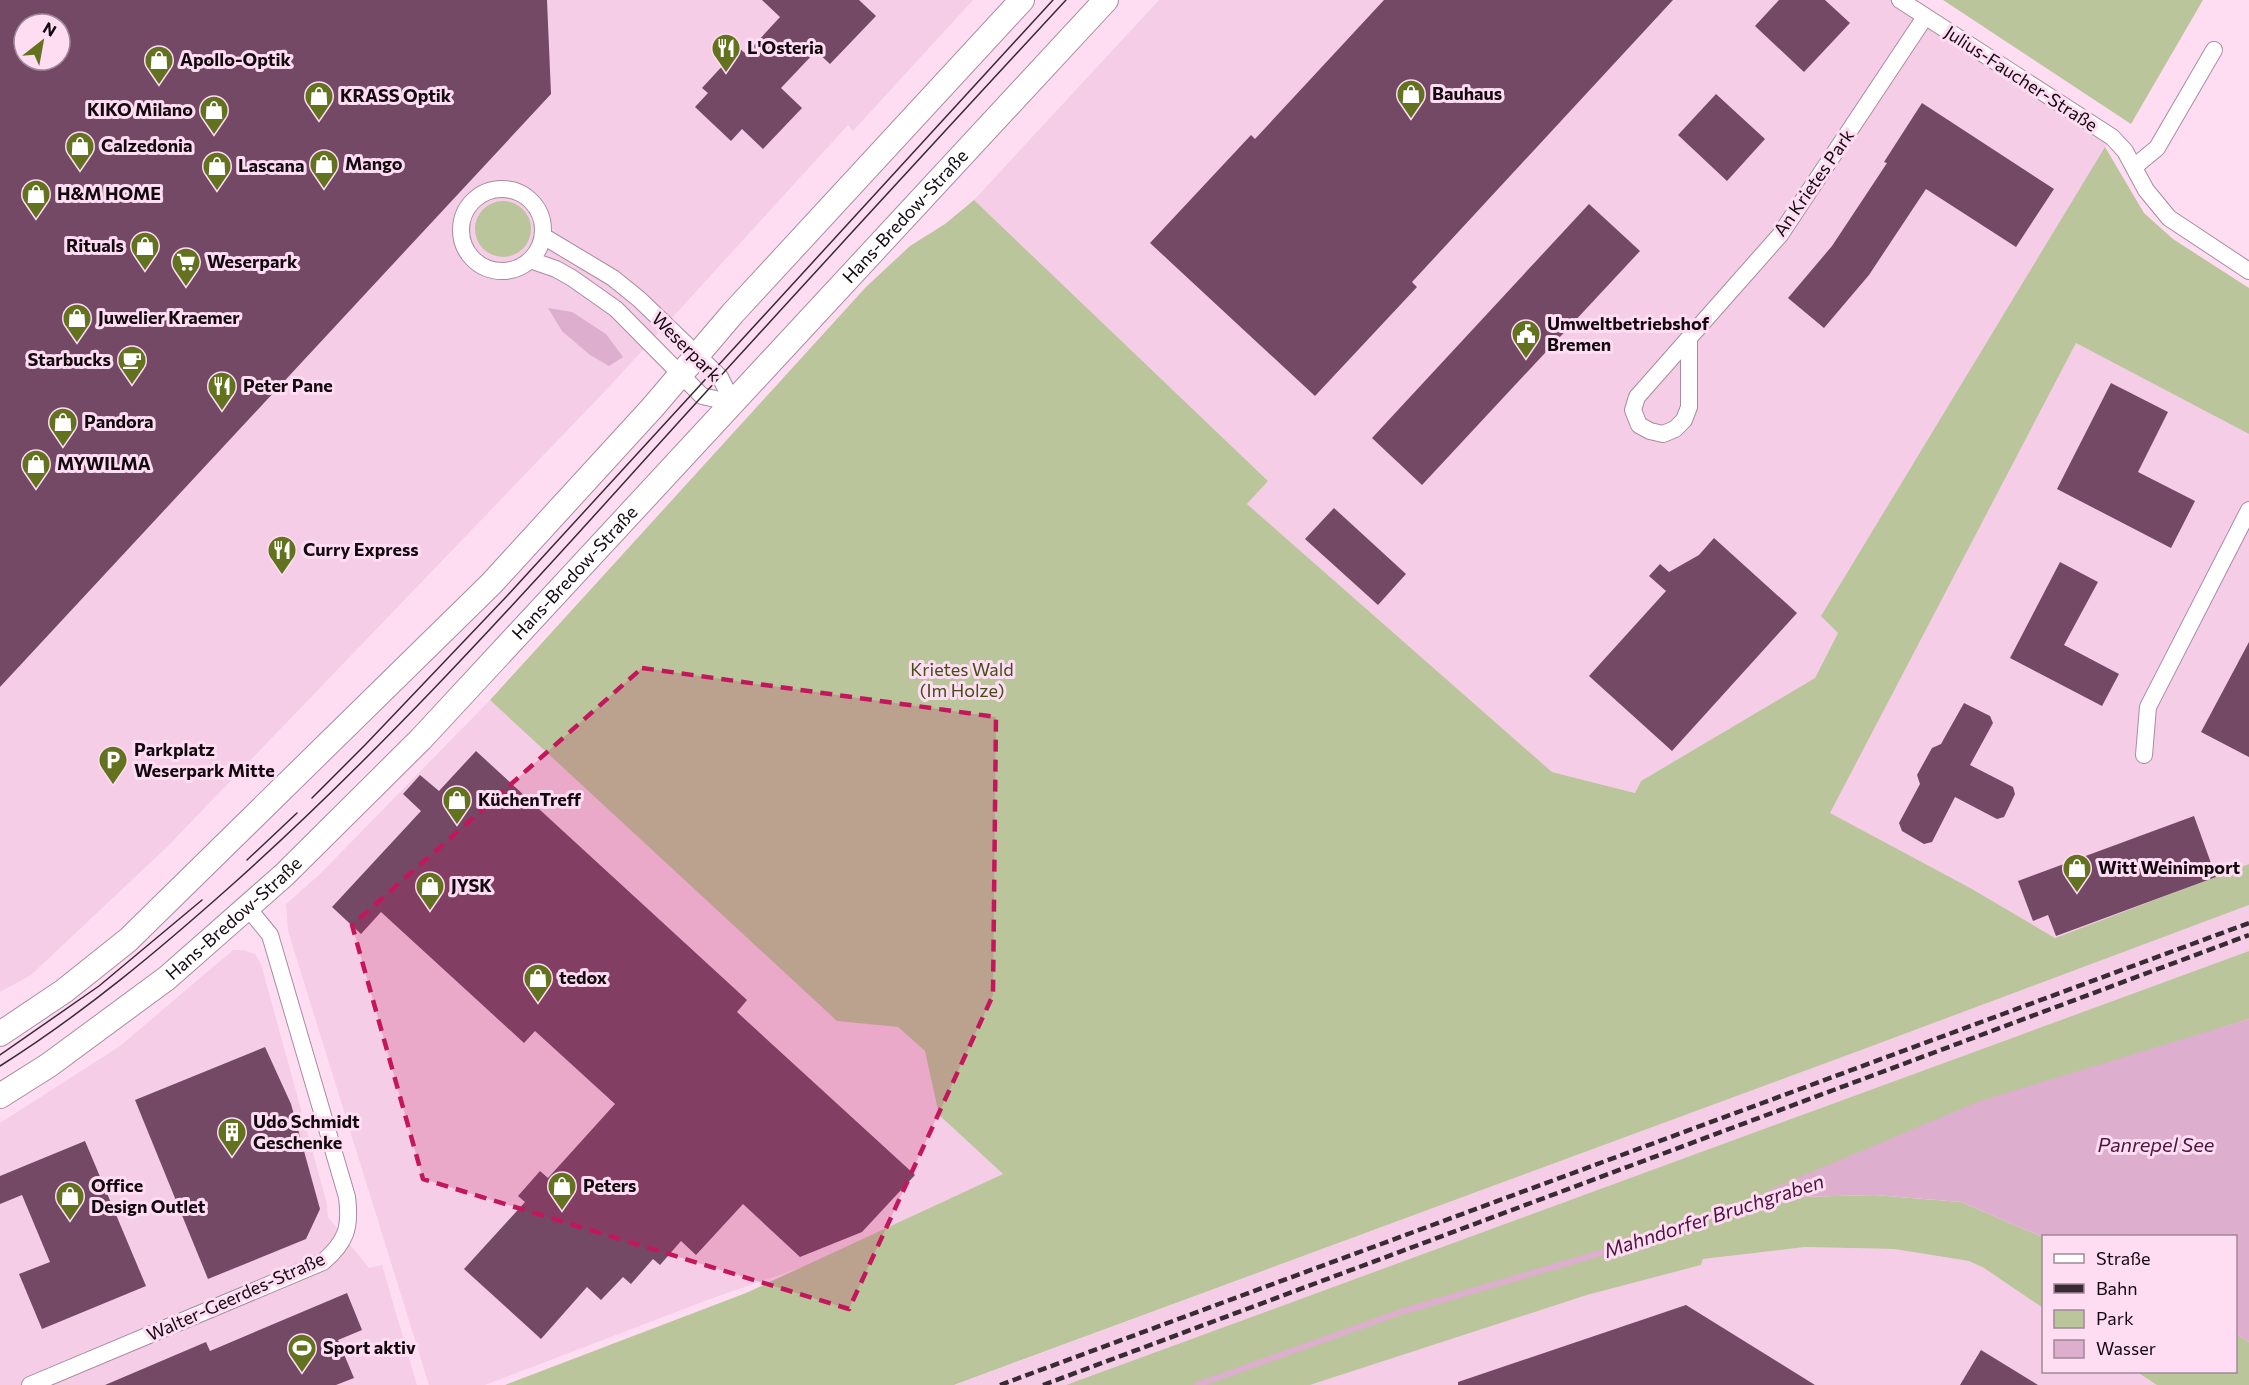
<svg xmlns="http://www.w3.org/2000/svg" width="2249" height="1385" viewBox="0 0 2249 1385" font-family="Commissioner,sans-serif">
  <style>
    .built { fill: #f5cde7; fill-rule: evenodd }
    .green { fill: #bac59c }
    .water { fill: #deaece }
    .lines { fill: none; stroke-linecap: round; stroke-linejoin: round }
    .stream { stroke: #deaece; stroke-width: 6 }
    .building { fill: #734966; fill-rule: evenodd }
    .street-casing { stroke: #a98b9f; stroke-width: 18 }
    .secondary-casing { stroke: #a98b9f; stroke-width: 26 }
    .street { stroke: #fff; stroke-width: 16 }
    .secondary { stroke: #fff; stroke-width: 24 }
    .tram { stroke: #382b34; stroke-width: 1.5 }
    .rail { stroke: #382b34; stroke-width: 4.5; stroke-dasharray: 9 4.5; stroke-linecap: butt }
    .marked { fill: #c2185b; fill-opacity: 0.2; stroke: #c2185b; stroke-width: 4.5; stroke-dasharray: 12 8; stroke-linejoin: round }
    .labels { text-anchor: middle; stroke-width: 6; stroke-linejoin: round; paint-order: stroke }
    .poi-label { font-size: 18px; font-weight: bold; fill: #130910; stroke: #feddf2; text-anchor: start }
    .street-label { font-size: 18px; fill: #130910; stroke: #feddf2 }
    .park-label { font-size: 18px; fill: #434e15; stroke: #feddf2 }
    .water-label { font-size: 20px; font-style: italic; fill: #4d143e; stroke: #feddf2 }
  </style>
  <rect width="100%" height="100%" fill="#feddf2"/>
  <g class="built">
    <path d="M0,0h973l-120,131 -5,-6 -239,262 -442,460 -136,128 -31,17zM24,24h36v36h-36z"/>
    <polygon points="1159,0 1900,0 2112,137 1822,616 1838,633 1815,678 1641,781 1635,793 1552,772 1247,504 1268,481 974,200"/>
    <polygon points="2076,343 2249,434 2249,864 2055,938 1972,889 1829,814"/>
    <polygon points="490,700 837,1020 898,1027 926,1051 939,1115 1003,1174 803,1267 710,1299 485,1385 429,1385 288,931 286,904 319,875"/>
    <polygon points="2249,905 2249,951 1066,1385 955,1385 1864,1049"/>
    <polygon points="233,950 243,950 255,954 261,964 327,1204 328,1217 369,1268 382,1265 417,1385 0,1385 0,1123 120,1046"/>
    <polygon points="1805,1247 1894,1249 1969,1261 1984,1268 2043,1308 2044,1372 2137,1372 2157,1385 1310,1385 1587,1295 1701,1265 1703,1259"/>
  </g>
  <g class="green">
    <polygon points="1943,0 2203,0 2131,124"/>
    <polygon points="2105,147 2144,213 2173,239 2249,288 2249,434 2076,343 1830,813 1972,889 2055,938 2249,864 2249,905 1864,1049 954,1385 505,1385 746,1293 1003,1174 939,1115 925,1051 898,1027 837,1021 490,700 866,287 910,246 945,224 974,200 1268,481 1247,504 1552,772 1635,793 1641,781 1815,678 1838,633 1821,616"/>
    <circle cx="503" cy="229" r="28"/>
    <polygon points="2249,951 2249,1019 2202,1034 1760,1198 1875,1195 1961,1202 2043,1237 2043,1308 1984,1268 1969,1261 1894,1249 1805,1247 1703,1259 1701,1265 1587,1295 1310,1385 1066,1385"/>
    <polygon points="2236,1334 2249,1342 2249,1385 2157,1385 2137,1372 2236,1372"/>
  </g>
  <g class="water">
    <polygon points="548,308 572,312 606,334 623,357 609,366 590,355 562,331"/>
    <polygon points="2249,1019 2249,1342 2236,1334 2236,1236 2043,1237 1961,1202 1875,1195 1758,1198 1769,1190 1980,1101"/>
  </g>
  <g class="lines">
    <polyline class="stream" points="1197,1385 1401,1312 1628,1245 1766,1196"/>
  </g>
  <g class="building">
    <path d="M0,0h547l4,94 -551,593zM24,24h36v36h-36z"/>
    <polygon points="762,0 859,0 876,16 830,64 816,51 781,88 802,108 763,149 742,129 731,141 695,107 708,93 702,88 739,48 746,54 780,17"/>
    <polygon points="1384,0 1673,0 1412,282 1417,287 1315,396 1150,243 1251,135 1255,139"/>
    <polygon points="1779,0 1825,0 1850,23 1804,72 1755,26"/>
    <polygon points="1716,94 1765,139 1727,181 1678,135"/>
    <polygon points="1922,103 2054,189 2016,247 1926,189 1869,275 1824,328 1788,298 1832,246 1887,163 1884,162"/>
    <polygon points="1589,204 1640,251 1422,485 1372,438"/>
    <polygon points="2111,383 2168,412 2138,472 2195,501 2171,548 2057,489"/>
    <polygon points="1334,508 1406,574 1378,605 1305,539"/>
    <polygon points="1714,538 1797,613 1672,751 1589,676 1666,591 1649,576 1660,564 1669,572 1699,555"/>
    <polygon points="2060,562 2098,582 2064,645 2119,674 2102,706 2010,658"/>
    <polygon points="2249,642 2249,757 2201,732"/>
    <polygon points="1964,703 1990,716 1993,723 1970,765 2013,787 2015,794 2004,817 1997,819 1955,797 1932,842 1924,844 1902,831 1899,823 1920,784 1917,775 1932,748 1941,744"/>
    <polygon points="476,751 747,1000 737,1012 915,1175 862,1232 800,1257 743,1204 696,1255 681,1241 660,1265 653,1259 631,1284 623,1277 601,1300 587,1287 541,1339 464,1269 525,1202 518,1196 540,1171 548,1178 615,1104 535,1031 524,1043 381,912 361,934 332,907 421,811 403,794 420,775 439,791"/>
    <polygon points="2194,816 2216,877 2056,936 2048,915 2033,921 2018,881"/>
    <polygon points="265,1047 291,1104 320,1209 306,1239 208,1279 135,1100"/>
    <polygon points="85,1141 146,1286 42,1329 19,1274 50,1262 22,1195 0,1204 0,1176"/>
    <polygon points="347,1293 362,1330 338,1340 354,1378 336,1385 105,1385 206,1342 210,1351"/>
    <polygon points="1686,1305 1815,1385 1458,1385 1458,1382"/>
    <polygon points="1981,1350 2038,1385 1960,1385"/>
  </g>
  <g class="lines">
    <g class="street-casing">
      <g id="street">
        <polyline points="1900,0 2112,137 2125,151 2146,190 2169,218 2249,271"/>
        <polyline points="2134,167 2157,148 2214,50"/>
        <circle cx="502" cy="230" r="41"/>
        <polyline points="543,236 613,278 639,299 720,377 733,403"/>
        <polyline points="530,260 556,269 572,278 616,309 702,396 733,403"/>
        <polyline points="1689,338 1689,407 1684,420 1675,429 1663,434 1650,431 1639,425 1633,410 1637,397 1689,338 1780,235 1925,17"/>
        <polyline points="2144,755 2148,707 2249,510"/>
        <path d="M30,1385l293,-123c23,-20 28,-34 24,-65l-77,-262 -22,-27"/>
      </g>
    </g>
    <g class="secondary-casing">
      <g id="secondary">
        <polyline points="0,1034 64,991 128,940 491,584 653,407 733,313 1022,0"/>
        <path id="s1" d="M0,1096l49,-31 118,-87 117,-103 137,-136 685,-739"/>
      </g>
    </g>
    <use href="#street" class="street"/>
    <use href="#secondary" class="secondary"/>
    <g class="tram">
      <polyline points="312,798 365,745 506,597 1053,0"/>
      <polyline points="247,860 297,813"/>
      <polyline points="0,1055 99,986 202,900"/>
      <path d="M0,1066c84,-53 159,-116 233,-182 142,-127 270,-267 397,-408 144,-160 290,-318 436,-476"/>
    </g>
    <g class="rail">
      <polyline points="1000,1385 2249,923"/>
      <polyline points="1043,1385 2249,935"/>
    </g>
  </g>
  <path class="marked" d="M642,668l354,49 -3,278 -144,314 -426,-130 -71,-254z"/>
  <defs>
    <g id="restaurant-pin" transform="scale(1.5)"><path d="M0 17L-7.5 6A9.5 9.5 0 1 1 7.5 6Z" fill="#62721f" stroke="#feddf2"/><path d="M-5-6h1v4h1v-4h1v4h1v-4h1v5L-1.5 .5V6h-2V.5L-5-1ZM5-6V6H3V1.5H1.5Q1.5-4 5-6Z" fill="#fff"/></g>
    <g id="shop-pin" transform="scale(1.5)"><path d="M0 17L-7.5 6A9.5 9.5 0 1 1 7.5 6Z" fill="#62721f" stroke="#feddf2"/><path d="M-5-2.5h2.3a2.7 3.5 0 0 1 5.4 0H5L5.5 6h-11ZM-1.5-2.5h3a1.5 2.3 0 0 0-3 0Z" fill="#fff"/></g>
    <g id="supermarket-pin" transform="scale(1.5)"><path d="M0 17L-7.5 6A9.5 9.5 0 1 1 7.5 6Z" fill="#62721f" stroke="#feddf2"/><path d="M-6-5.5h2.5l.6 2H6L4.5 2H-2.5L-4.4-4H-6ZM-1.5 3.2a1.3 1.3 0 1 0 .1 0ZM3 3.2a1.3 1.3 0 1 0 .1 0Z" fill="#fff"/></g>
    <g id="civic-pin" transform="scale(1.5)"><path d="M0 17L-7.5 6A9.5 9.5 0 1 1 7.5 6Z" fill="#62721f" stroke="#feddf2"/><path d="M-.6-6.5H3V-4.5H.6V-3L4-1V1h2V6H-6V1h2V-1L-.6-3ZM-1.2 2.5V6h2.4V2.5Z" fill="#fff"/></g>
    <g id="cafe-pin" transform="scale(1.5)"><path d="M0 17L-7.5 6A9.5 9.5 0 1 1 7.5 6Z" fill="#62721f" stroke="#feddf2"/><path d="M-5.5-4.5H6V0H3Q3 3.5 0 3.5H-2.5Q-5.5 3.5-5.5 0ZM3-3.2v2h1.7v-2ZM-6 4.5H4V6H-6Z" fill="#fff"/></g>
    <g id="parking-pin" transform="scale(1.5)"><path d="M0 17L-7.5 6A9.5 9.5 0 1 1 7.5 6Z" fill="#62721f" stroke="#feddf2"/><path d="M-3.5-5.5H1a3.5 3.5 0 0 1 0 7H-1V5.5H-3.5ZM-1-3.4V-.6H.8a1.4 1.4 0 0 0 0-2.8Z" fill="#fff"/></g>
    <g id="building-pin" transform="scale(1.5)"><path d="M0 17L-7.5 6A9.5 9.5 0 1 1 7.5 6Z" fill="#62721f" stroke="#feddf2"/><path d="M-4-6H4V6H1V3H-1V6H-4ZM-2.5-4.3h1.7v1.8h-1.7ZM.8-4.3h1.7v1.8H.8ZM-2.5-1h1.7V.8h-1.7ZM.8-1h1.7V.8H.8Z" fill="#fff"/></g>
    <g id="stadium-pin" transform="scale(1.5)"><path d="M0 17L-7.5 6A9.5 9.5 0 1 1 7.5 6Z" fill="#62721f" stroke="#feddf2"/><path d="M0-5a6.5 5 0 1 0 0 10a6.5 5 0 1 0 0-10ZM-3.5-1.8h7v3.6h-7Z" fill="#fff"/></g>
  </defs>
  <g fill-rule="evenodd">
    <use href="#restaurant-pin" x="726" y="48"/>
    <use href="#shop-pin" x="159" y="60"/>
    <use href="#shop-pin" x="1411" y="94"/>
    <use href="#shop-pin" x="319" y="96"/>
    <use href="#shop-pin" x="214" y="110"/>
    <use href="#shop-pin" x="80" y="146"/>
    <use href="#shop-pin" x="324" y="164"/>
    <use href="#shop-pin" x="217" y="166"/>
    <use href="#shop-pin" x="36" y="194"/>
    <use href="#shop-pin" x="145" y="246"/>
    <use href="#supermarket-pin" x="186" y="262"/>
    <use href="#shop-pin" x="77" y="318"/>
    <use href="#civic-pin" x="1526" y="334"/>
    <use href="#cafe-pin" x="132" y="360"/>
    <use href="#restaurant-pin" x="222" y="386"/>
    <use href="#shop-pin" x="63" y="422"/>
    <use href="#shop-pin" x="36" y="464"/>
    <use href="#restaurant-pin" x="282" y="550"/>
    <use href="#parking-pin" x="113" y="760"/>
    <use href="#shop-pin" x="457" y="800"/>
    <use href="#shop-pin" x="2077" y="868"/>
    <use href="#shop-pin" x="430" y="886"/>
    <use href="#shop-pin" x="538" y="978"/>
    <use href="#building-pin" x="232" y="1132"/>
    <use href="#shop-pin" x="562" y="1186"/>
    <use href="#shop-pin" x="70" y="1196"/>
    <use href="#stadium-pin" x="302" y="1348"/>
  </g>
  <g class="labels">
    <g class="poi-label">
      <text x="747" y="54">L'Osteria</text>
      <text x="180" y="66">Apollo-Optik</text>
      <text x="1432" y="100">Bauhaus</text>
      <text x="340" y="102">KRASS Optik</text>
      <text x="193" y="116" text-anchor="end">KIKO Milano</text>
      <text x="101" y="152">Calzedonia</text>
      <text x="345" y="170">Mango</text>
      <text x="238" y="172">Lascana</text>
      <text x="57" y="200">H&amp;M HOME</text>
      <text x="124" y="252" text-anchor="end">Rituals</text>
      <text x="207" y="268">Weserpark</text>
      <text x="98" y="324">Juwelier Kraemer</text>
      <text x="1547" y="330">Umweltbetriebshof<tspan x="1547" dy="21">Bremen</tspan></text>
      <text x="111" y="366" text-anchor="end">Starbucks</text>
      <text x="243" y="392">Peter Pane</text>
      <text x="84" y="428">Pandora</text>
      <text x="57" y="470">MYWILMA</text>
      <text x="303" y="556">Curry Express</text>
      <text x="134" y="756">Parkplatz<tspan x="134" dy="21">Weserpark Mitte</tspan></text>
      <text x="478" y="806">KüchenTreff</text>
      <text x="2098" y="874">Witt Weinimport</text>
      <text x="451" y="892">JYSK</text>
      <text x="559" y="984">tedox</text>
      <text x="253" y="1128">Udo Schmidt<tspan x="253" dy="21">Geschenke</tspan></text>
      <text x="91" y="1192">Office<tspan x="91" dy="21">Design Outlet</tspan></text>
      <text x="583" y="1192">Peters</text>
      <text x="323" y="1354">Sport aktiv</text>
    </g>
    <g class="street-label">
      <text transform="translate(2021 79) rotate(33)" y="6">Julius-Faucher-Straße</text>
      <text transform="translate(1814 183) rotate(-55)" y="6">An Krietes Park</text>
      <text dy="6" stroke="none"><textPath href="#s1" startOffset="1266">Hans-Bredow-Straße</textPath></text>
      <text transform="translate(686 347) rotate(45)" y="6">Weserpark</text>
      <text dy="6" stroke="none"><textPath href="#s1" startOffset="780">Hans-Bredow-Straße</textPath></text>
      <text dy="6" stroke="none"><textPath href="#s1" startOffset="294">Hans-Bredow-Straße</textPath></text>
      <text transform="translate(236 1297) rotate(-24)" y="6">Walter-Geerdes-Straße</text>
    </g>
    <g class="park-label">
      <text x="962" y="676">Krietes Wald<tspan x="962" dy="21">(Im Holze)</tspan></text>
    </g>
    <g class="water-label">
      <text x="2156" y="1152">Panrepel See</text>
      <text transform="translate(1714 1216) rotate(-18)" y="7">Mahndorfer Bruchgraben</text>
    </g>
  </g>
  <rect x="2042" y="1235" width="195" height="138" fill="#feddf2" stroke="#a08898" stroke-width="1.5"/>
  <rect x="2054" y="1254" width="30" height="9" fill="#ffffff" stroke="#a08898" stroke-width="1.5"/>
  <text x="2096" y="1265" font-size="18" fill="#130910">Straße</text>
  <rect x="2054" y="1284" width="30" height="9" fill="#382b34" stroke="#a08898" stroke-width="1.5"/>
  <text x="2096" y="1295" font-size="18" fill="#130910">Bahn</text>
  <rect x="2054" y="1310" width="30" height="18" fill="#bac59c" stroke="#a08898" stroke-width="1.5"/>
  <text x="2096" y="1325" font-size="18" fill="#130910">Park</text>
  <rect x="2054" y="1340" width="30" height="18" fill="#deaece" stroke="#a08898" stroke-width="1.5"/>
  <text x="2096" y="1355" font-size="18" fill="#130910">Wasser</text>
  <g transform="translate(42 42) rotate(31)"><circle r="28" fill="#feddf2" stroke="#a08898" stroke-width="1.5"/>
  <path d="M0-4.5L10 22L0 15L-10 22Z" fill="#62721f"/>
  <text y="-9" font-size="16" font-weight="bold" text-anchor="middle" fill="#130910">N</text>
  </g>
</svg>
